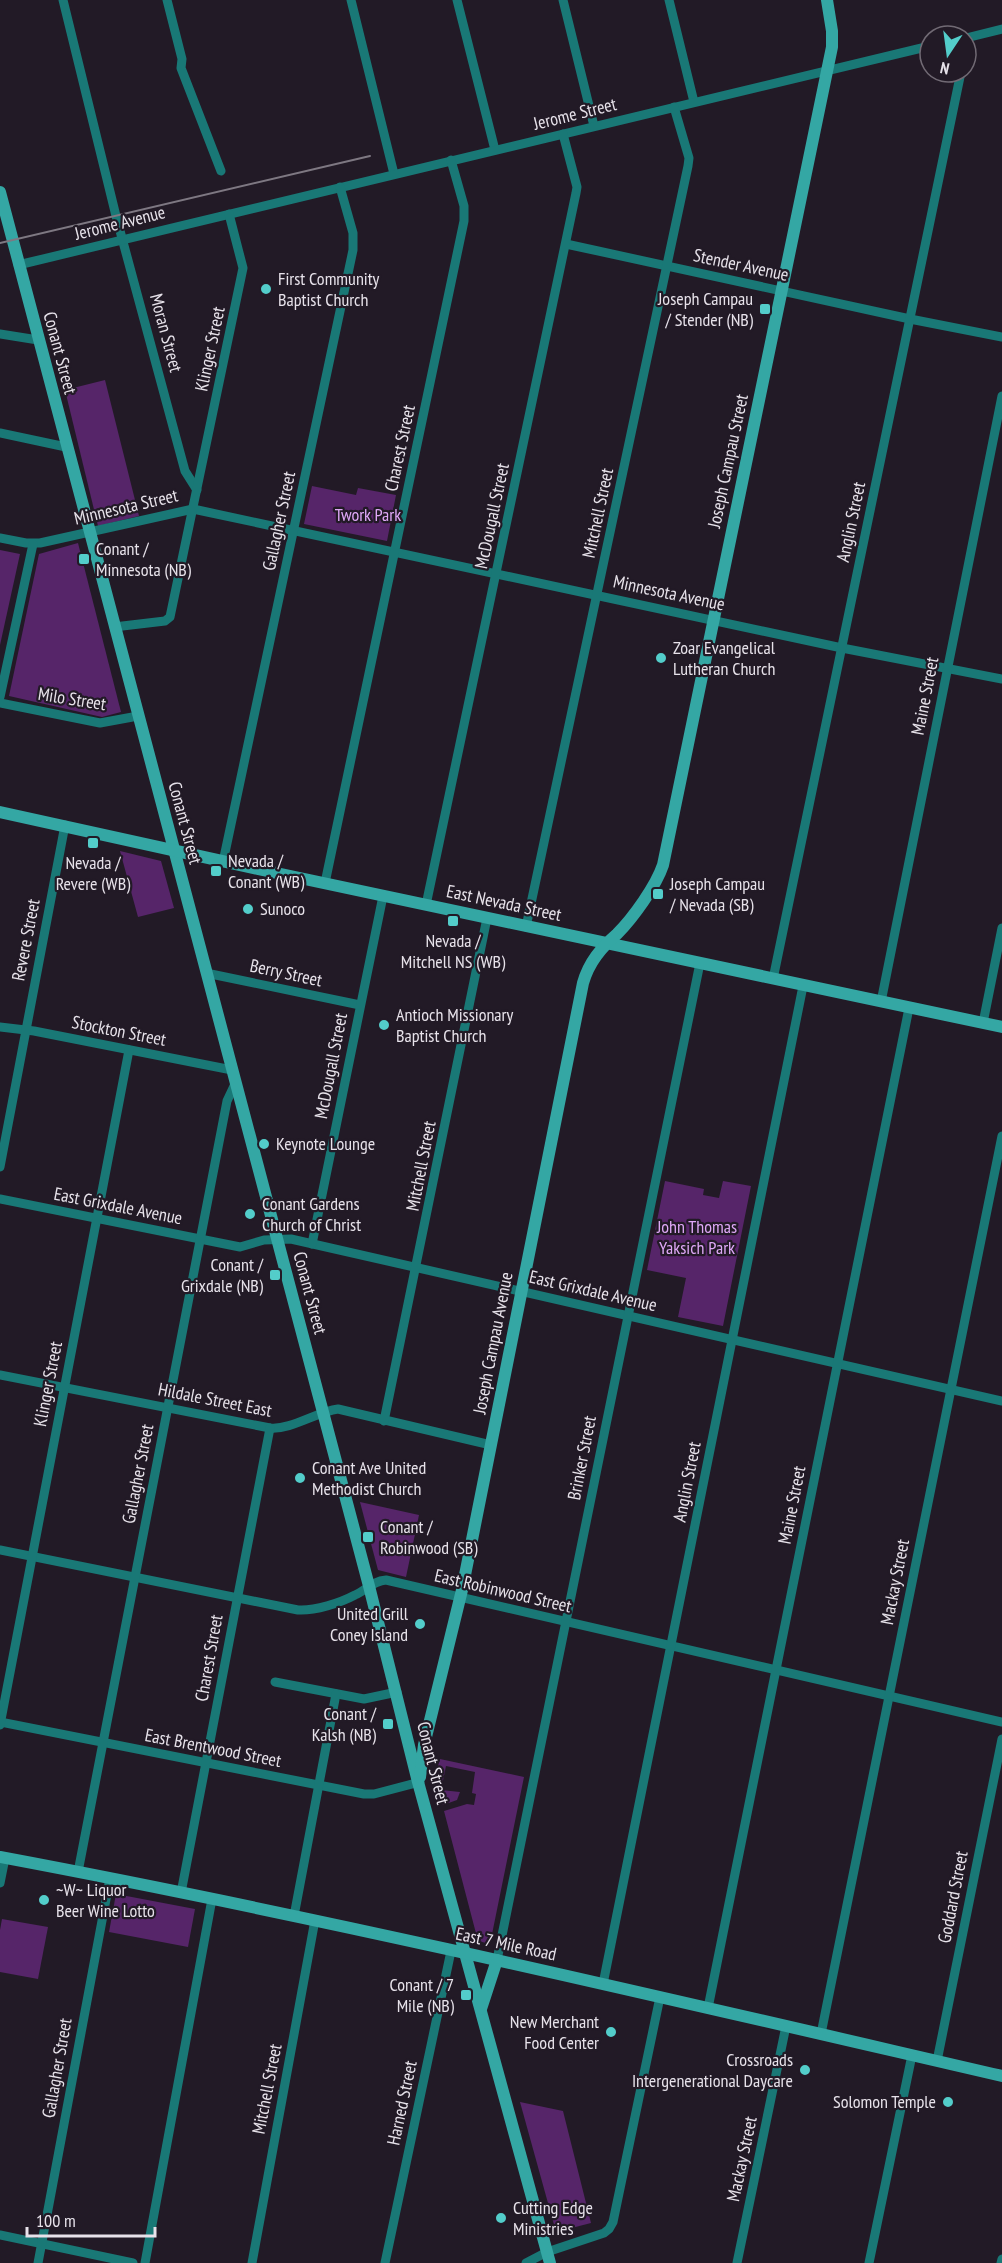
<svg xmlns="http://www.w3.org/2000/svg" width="1002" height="2263" viewBox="0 0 1002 2263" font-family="'PT Sans Narrow',sans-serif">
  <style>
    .green { fill: #562569 }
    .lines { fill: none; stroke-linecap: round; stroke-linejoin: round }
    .street { stroke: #197876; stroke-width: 9 }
    .secondary { stroke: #34a7a4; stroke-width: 12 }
    .rail { stroke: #7e7882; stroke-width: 2 }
    .poi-dot { fill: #53cdca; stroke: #221a26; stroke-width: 2 }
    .labels { text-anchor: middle; stroke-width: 4.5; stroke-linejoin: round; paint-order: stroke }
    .street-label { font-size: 18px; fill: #e7e2ea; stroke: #221a26 }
    .poi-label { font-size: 18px; fill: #e7e2ea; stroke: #221a26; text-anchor: start }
    .park-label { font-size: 18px; fill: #dfa8f7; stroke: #221a26 }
  </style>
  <rect width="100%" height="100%" fill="#221a26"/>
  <g class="green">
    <polygon points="105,380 139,516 98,526 65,390"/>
    <polygon points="312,486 356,495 358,488 396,495 387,541 304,524"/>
    <polygon points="78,543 121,712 102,717 9,696 39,554"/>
    <polygon points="0,550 20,554 0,645"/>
    <polygon points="120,851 161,861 174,908 138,917"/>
    <polygon points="665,1181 704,1189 703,1195 719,1198 723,1181 751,1186 723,1326 678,1317 686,1278 647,1270"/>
    <polygon points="360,1502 419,1515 406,1577 378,1570"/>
    <polygon points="440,1759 524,1777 490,1944 478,1941 444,1811 467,1804 474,1805 476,1794 472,1793 475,1772 446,1766 441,1790 460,1792 457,1800 443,1805 435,1776"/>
    <polygon points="116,1894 195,1909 188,1947 109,1932"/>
    <polygon points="2,1919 48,1927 38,1979 0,1972 0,1930"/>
    <polygon points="520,2102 563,2111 591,2223 556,2232"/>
  </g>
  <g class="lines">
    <g class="street">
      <polyline points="63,0 116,216 185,471 197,490"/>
      <polyline points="167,0 182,59 181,68 221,171"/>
      <polyline points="351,0 394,174"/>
      <polyline points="457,0 495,150"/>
      <polyline points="563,0 594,126"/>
      <polyline points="669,0 694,102"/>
      <polyline points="966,38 1002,29"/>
      <polyline points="566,244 910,319 1002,337"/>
      <polyline points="18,265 930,46"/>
      <polyline points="0,334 38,340"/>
      <polyline points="0,433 66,447"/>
      <polyline points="0,538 26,543 40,543 193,509 842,648 1002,679"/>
      <polyline points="114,627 165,621 170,617 243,268 229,214"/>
      <polyline points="0,697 33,544"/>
      <polyline points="0,703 100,723 138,716"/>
      <polyline points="223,862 353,250 353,233 340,187"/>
      <polyline points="325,883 464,221 464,206 451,160"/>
      <polyline points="426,905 576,193 577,187 563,134"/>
      <polyline points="526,927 688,166 689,158 674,107"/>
      <polyline points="206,973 360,1005"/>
      <polyline points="773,979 961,72"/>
      <polyline points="881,1002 1002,396"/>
      <polyline points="983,1023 1002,928"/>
      <polyline points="0,1027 34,1031 232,1070"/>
      <polyline points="0,1167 65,825"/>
      <polyline points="0,1199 240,1247 264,1240 291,1239 1002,1401"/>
      <polyline points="312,1244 383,896"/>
      <path d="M0,1375l270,53c21,2 46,-16 68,-19l153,36"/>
      <polyline points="384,1421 487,918"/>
      <path d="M0,1550l298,60c17,1 42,-7 57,-15 11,-5 18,-14 31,-15l616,142"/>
      <polyline points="275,1682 364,1699 397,1692"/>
      <polyline points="0,1722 364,1794 374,1794 420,1782"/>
      <polyline points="0,1725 129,1050"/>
      <polyline points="78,1872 227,1101 235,1084"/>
      <polyline points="0,1883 5,1858"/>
      <polyline points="181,1893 270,1428"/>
      <polyline points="294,1916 336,1694"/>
      <polyline points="497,1960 700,963"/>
      <polyline points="603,1984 803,986"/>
      <polyline points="708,2008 909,1008"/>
      <polyline points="821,2034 1002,1136"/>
      <polyline points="937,2061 1002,1739"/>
      <polyline points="0,2235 133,2263"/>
      <polyline points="38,2263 110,1878"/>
      <polyline points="145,2263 212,1899"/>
      <polyline points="252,2263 315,1920"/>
      <polyline points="385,2263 451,1951"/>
      <polyline points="526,2263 547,2252 604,2233 609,2229 613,2222 660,1997"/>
      <polyline points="737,2263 786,2026"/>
      <polyline points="869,2263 912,2055"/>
      <polyline points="1001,2263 1002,2259"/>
    </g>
    <g class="secondary">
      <polyline points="0,192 369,1586 418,1782 550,2263"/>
      <polyline points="0,812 281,874 1002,1027"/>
      <path d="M420,1777l4,-32 38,-155 121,-607c6,-21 18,-35 34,-49 16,-16 39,-48 46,-69l169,-818v-16l-5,-31"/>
      <path d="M0,1857c336,63 669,142 1002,219"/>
      <polyline points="481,2009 497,1960"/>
    </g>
    <polyline class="rail" points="0,243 370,156"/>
  </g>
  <g class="poi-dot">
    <circle cx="266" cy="289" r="6"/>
    <rect x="759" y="303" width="12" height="12" rx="3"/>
    <rect x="78" y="553" width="12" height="12" rx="3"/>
    <circle cx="661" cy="658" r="6"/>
    <rect x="87" y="837" width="12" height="12" rx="3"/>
    <rect x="210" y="865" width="12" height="12" rx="3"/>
    <rect x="652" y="888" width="12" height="12" rx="3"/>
    <circle cx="248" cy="909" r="6"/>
    <rect x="447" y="915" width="12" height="12" rx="3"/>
    <circle cx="384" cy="1025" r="6"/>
    <circle cx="264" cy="1144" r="6"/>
    <circle cx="250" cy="1214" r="6"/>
    <rect x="269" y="1269" width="12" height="12" rx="3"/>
    <circle cx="300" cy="1478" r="6"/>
    <rect x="362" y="1531" width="12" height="12" rx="3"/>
    <circle cx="420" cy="1624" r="6"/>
    <rect x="382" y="1718" width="12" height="12" rx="3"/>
    <circle cx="44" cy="1900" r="6"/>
    <rect x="460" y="1989" width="12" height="12" rx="3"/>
    <circle cx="611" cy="2032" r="6"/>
    <circle cx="805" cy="2070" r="6"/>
    <circle cx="948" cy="2102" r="6"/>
    <circle cx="501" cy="2218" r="6"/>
  </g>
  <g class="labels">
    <g class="street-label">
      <text transform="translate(575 114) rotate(-14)" y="6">Jerome Street</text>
      <text transform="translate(120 223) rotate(-14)" y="6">Jerome Avenue</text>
      <text transform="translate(741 265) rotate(12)" y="6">Stender Avenue</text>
      <text transform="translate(166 333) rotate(75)" y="6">Moran Street</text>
      <text transform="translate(210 349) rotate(-78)" y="6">Klinger Street</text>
      <text transform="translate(60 353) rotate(75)" y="6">Conant Street</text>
      <text transform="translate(400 448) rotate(-78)" y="6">Charest Street</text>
      <text transform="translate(728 461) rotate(-78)" y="6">Joseph Campau Street</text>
      <text transform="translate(126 507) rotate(-13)" y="6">Minnesota Street</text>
      <text transform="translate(598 513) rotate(-78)" y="6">Mitchell Street</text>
      <text transform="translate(492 516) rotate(-78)" y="6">McDougall Street</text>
      <text transform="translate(279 521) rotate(-78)" y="6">Gallagher Street</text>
      <text transform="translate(851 522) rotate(-78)" y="6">Anglin Street</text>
      <text transform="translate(669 593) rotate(12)" y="6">Minnesota Avenue</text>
      <text transform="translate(925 696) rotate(-79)" y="6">Maine Street</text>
      <text transform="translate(72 699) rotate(9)" y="6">Milo Street</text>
      <text transform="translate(185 823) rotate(75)" y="6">Conant Street</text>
      <text transform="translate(504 903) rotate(12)" y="6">East Nevada Street</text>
      <text transform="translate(26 940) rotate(-79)" y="6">Revere Street</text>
      <text transform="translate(286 973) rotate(12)" y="6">Berry Street</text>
      <text transform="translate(119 1031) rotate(11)" y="6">Stockton Street</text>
      <text transform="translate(331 1066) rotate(-79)" y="6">McDougall Street</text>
      <text transform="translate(421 1166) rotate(-79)" y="6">Mitchell Street</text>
      <text transform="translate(118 1206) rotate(11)" y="6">East Grixdale Avenue</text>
      <text transform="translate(593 1291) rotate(13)" y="6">East Grixdale Avenue</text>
      <text transform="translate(310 1293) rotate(75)" y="6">Conant Street</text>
      <text transform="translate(493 1343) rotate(-79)" y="6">Joseph Campau Avenue</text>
      <text transform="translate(48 1384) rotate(-79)" y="6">Klinger Street</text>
      <text transform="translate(215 1400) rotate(11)" y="6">Hildale Street East</text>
      <text transform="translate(582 1458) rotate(-79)" y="6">Brinker Street</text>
      <text transform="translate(138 1474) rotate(-79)" y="6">Gallagher Street</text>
      <text transform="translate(687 1482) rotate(-79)" y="6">Anglin Street</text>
      <text transform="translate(792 1505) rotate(-79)" y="6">Maine Street</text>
      <text transform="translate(895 1582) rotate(-79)" y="6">Mackay Street</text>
      <text transform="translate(503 1591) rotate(13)" y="6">East Robinwood Street</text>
      <text transform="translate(209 1658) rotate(-80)" y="6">Charest Street</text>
      <text transform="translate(213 1748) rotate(11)" y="6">East Brentwood Street</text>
      <text transform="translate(433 1763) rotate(76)" y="6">Conant Street</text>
      <text transform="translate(953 1897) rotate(-79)" y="6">Goddard Street</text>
      <text transform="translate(506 1944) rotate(12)" y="6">East 7 Mile Road</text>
      <text transform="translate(57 2068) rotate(-80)" y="6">Gallagher Street</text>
      <text transform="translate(267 2089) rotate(-79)" y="6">Mitchell Street</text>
      <text transform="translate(402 2103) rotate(-78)" y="6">Harned Street</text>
      <text transform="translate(742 2159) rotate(-78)" y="6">Mackay Street</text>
    </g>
    <g class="poi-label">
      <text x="278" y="285">First Community<tspan x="278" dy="21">Baptist Church</tspan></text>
      <text x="753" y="305" text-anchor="end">Joseph Campau<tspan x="753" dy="21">/ Stender (NB)</tspan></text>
      <text x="96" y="555">Conant /<tspan x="96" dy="21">Minnesota (NB)</tspan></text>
      <text x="673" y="654">Zoar Evangelical<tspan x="673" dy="21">Lutheran Church</tspan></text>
      <text x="228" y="867">Nevada /<tspan x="228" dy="21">Conant (WB)</tspan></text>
      <text x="93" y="869" text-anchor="middle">Nevada /<tspan x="93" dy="21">Revere (WB)</tspan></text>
      <text x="670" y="890">Joseph Campau<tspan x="670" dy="21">/ Nevada (SB)</tspan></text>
      <text x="260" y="915">Sunoco</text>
      <text x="453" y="947" text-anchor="middle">Nevada /<tspan x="453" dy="21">Mitchell NS (WB)</tspan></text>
      <text x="396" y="1021">Antioch Missionary<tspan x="396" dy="21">Baptist Church</tspan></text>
      <text x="276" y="1150">Keynote Lounge</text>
      <text x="262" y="1210">Conant Gardens<tspan x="262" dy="21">Church of Christ</tspan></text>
      <text x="263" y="1271" text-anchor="end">Conant /<tspan x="263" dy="21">Grixdale (NB)</tspan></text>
      <text x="312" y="1474">Conant Ave United<tspan x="312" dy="21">Methodist Church</tspan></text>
      <text x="380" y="1533">Conant /<tspan x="380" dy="21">Robinwood (SB)</tspan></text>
      <text x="408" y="1620" text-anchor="end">United Grill<tspan x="408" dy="21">Coney Island</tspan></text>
      <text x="376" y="1720" text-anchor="end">Conant /<tspan x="376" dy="21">Kalsh (NB)</tspan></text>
      <text x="56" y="1896">~W~ Liquor<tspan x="56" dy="21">Beer Wine Lotto</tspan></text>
      <text x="454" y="1991" text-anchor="end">Conant / 7<tspan x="454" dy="21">Mile (NB)</tspan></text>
      <text x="599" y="2028" text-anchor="end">New Merchant<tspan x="599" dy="21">Food Center</tspan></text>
      <text x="793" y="2066" text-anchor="end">Crossroads<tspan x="793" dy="21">Intergenerational Daycare</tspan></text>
      <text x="936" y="2108" text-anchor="end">Solomon Temple</text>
      <text x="513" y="2214">Cutting Edge<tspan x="513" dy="21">Ministries</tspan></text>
    </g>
    <g class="park-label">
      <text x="368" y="521">Twork Park</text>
      <text x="697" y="1233">John Thomas<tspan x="697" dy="21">Yaksich Park</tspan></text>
    </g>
  </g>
  <g transform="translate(948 54) rotate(193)"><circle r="28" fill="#221a26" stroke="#716a74" stroke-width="1.5"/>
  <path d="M0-4.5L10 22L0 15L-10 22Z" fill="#53cdca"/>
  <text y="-9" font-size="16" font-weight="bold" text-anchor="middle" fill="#e7e2ea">N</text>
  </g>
  <path d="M27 2227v9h128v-9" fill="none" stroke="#e7e2ea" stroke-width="3"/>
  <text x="36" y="2227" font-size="18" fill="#e7e2ea" stroke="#221a26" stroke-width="4.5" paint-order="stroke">100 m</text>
</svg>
